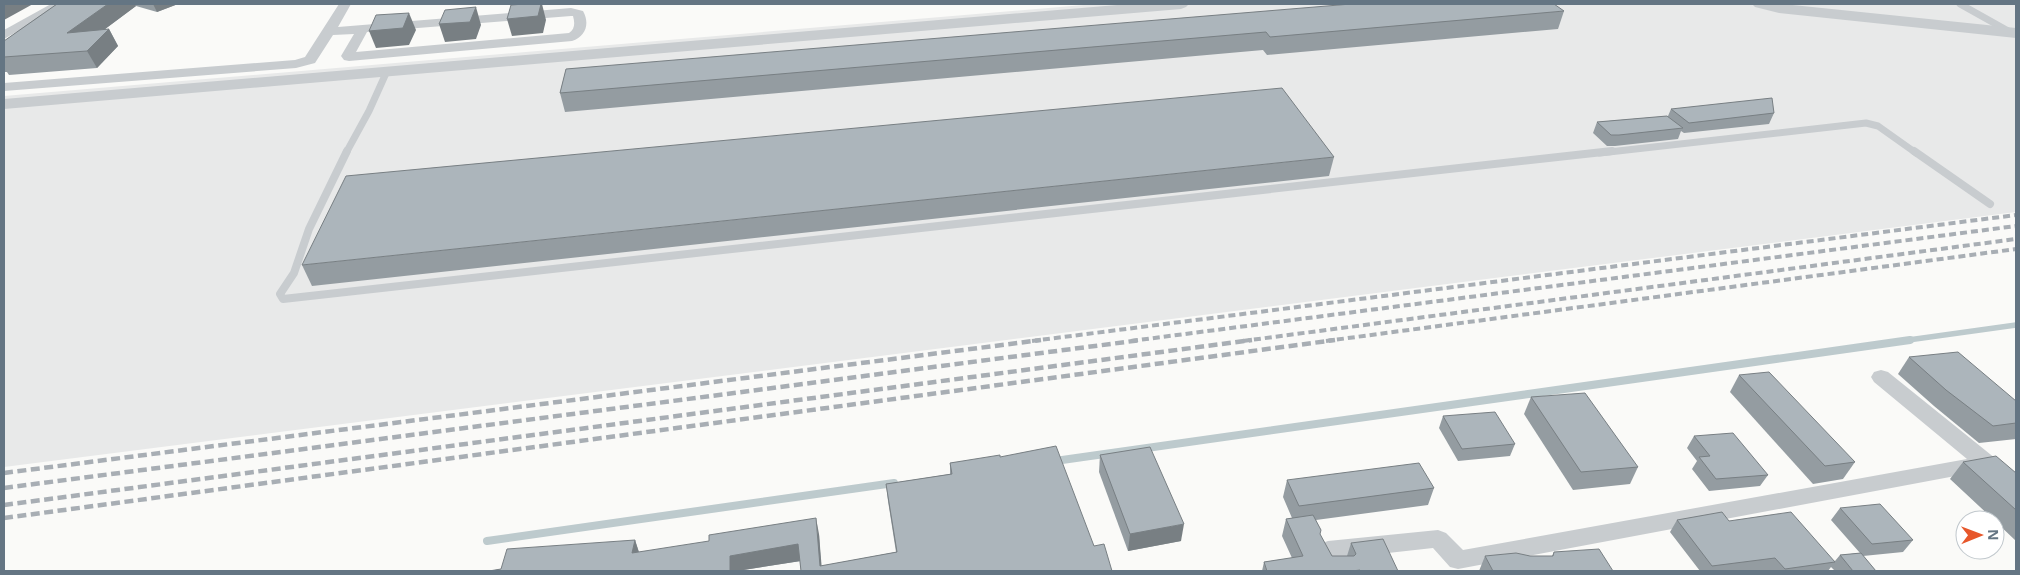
<svg xmlns="http://www.w3.org/2000/svg" width="2020" height="575" viewBox="0 0 2020 575" font-family="'Noto Sans',sans-serif">
  <style>
    .built { fill: #e8e9e9 }
    .lines { fill: none; stroke-linecap: round; stroke-linejoin: round }
    .stream-far1 { stroke: #bdcacd; stroke-width: 5.5 }
    .stream { stroke: #bdcacd; stroke-width: 8 }
    .service-far1 { stroke: #c8cccf; stroke-width: 7 }
    .service { stroke: #c8cccf; stroke-width: 8 }
    .minor { fill: #c8cccf; fill-rule: evenodd }
    .tertiary { fill: #c8cccf; fill-rule: evenodd }
    .rail-far1 { stroke: #a8aeb4; stroke-width: 4; stroke-dasharray: 7 4; stroke-linecap: butt }
    .rail { stroke: #a8aeb4; stroke-width: 4.5; stroke-dasharray: 9 4.5; stroke-linecap: butt }
    .wall { fill: #949ca1 }
    .shaded-wall { fill: #787f83 }
    .building { fill: #acb5bb; stroke: #787f83 }
  </style>
  <rect width="100%" height="100%" fill="#fafaf8"/>
  <polygon class="built" points="1095,4 2016,4 2016,212 4,467 4,96"/>
  <g class="lines">
    <polyline class="stream-far1" points="1901,341 2016,325"/>
    <g class="stream">
      <polyline points="1055,461 1910,340"/>
      <polyline points="487,541 894,483"/>
    </g>
    <g class="service-far1">
      <polyline points="1960,4 2010,32"/>
      <polyline points="346,153 369,111 387,71"/>
      <polyline points="1600,153 1866,123 1878,126 1916,153"/>
    </g>
    <g class="service">
      <polyline points="347,151 309,229 294,273 280,294 283,299 1612,151"/>
      <polyline points="1914,151 1990,204"/>
    </g>
    <g class="minor">
      <polygon points="51,4 66,4 4,39 4,30"/>
      <path d="M339,4h12l-13,23 233,-19 12,3c7,12 3,26 -11,30l-223,20 -5,-1 -3,-4 13,-22 -21,1 -18,28 -19,5 -292,23v-8l291,-23 10,-3zM571,16h2c2,7 2,13 -4,17l-213,19 11,-20z"/>
      <polygon points="1881,370 1888,372 2016,475 2016,495 2008,493 1982,471 1458,569 1450,567 1433,548 1343,558 1349,571 1327,571 1317,550 1320,544 1328,541 1438,530 1446,533 1463,550 1967,459 1874,382 1871,377 1874,372"/>
    </g>
    <g class="tertiary">
      <polygon points="1129,4 1189,4 1186,7 1181,9 4,109 4,99"/>
      <polygon points="1752,4 1783,4 2016,28 2016,38 1779,13 1755,7"/>
    </g>
    <g class="rail-far1">
      <polyline points="1032,341 2016,215"/>
      <polyline points="1131,341 2016,226"/>
      <polyline points="1243,341 2016,239"/>
      <polyline points="1326,341 2016,249"/>
    </g>
    <g class="rail">
      <polyline points="4,473 1041,340"/>
      <polyline points="4,488 1141,340"/>
      <polyline points="4,505 1252,340"/>
      <polyline points="4,518 1335,340"/>
    </g>
  </g>
  <g class="wall">
    <polygon points="57,4 178,4 157,12 136,6 105,29 109,29 118,46 97,68 9,75 7,72 4,72 4,41"/>
    <polygon points="1564,11 1558,29 1267,55 1263,50 565,112 560,93 566,69"/>
    <polygon points="1671,109 1774,113 1769,124 1684,133 1681,131 1678,139 1615,146 1607,146 1593,133 1597,122 1668,116"/>
    <polygon points="1334,157 1329,176 312,286 302,265"/>
    <polygon points="1909,357 2016,401 2016,439 1979,443 1934,406 1898,374"/>
    <polygon points="1739,375 1855,462 1843,479 1813,484 1730,392"/>
    <polygon points="1531,397 1638,467 1630,484 1573,490 1524,414"/>
    <polygon points="1443,416 1515,444 1510,456 1458,461 1439,428"/>
    <polygon points="1694,436 1768,475 1760,486 1709,491 1692,469 1697,461 1687,448"/>
    <polygon points="1100,455 1181,541 1128,551 1099,472"/>
    <polygon points="1000,457 1094,546 801,571 800,561 737,571 489,571 501,569 635,540 639,552 819,534 821,566 896,552 888,501 886,484 950,474 950,463"/>
    <polygon points="1963,462 2016,473 2016,541 1995,521 1995,520 1994,520 1950,479"/>
    <polygon points="1287,480 1434,488 1428,505 1316,520 1320,534 1332,556 1347,556 1351,543 1398,571 1262,571 1264,562 1292,558 1282,536 1286,519 1292,518 1283,497"/>
    <polygon points="1840,508 1913,540 1903,552 1863,556 1876,571 1835,571 1831,567 1828,571 1768,571 1767,570 1755,571 1700,571 1670,532 1677,520 1729,521 1835,561 1840,555 1860,553 1831,520"/>
    <polygon points="1554,552 1613,571 1479,571 1485,556 1552,556"/>
  </g>
  <g class="shaded-wall">
    <polygon points="4,4 33,4 4,20"/>
    <polygon points="108,4 134,4 136,6 77,50 67,33"/>
    <polygon points="153,4 178,4 157,12"/>
    <polygon points="542,4 546,20 543,33 512,36 507,19"/>
    <polygon points="476,7 481,25 476,39 445,42 439,24"/>
    <polygon points="409,13 416,30 409,45 376,48 369,31"/>
    <polygon points="109,29 118,46 97,68 87,51"/>
    <polygon points="816,518 819,534 822,571 820,566"/>
    <polygon points="1184,524 1181,541 1128,551 1130,534"/>
    <polygon points="635,540 640,556 632,553"/>
    <polygon points="798,544 801,561 737,571 730,571 730,556"/>
  </g>
  <g class="building">
    <polygon points="57,4 108,4 67,33 109,29 87,51 4,57 4,41"/>
    <polygon points="525,4 541,4 538,16 507,19 511,5"/>
    <polygon points="1351,4 1554,4 1564,11 1270,37 1266,32 560,93 566,69"/>
    <polygon points="476,7 470,22 439,24 445,10"/>
    <polygon points="409,13 403,28 369,31 376,15"/>
    <polygon points="1282,88 1334,157 302,265 346,176"/>
    <polygon points="1772,98 1774,113 1689,123 1671,109"/>
    <polygon points="1667,116 1683,128 1619,135 1611,135 1597,122"/>
    <polygon points="1958,352 2016,401 2016,423 1993,426 1946,390 1909,357"/>
    <polygon points="1769,372 1855,462 1825,466 1739,375"/>
    <polygon points="1585,393 1638,467 1581,472 1531,397"/>
    <polygon points="1495,412 1515,444 1462,449 1443,416"/>
    <polygon points="1733,433 1768,475 1716,479 1699,457 1710,456 1694,436"/>
    <polygon points="1056,446 1094,546 1104,544 1112,571 801,571 798,544 730,556 730,571 489,571 501,569 507,549 635,540 632,553 709,541 709,535 816,518 820,566 897,552 886,484 952,474 950,463 1000,455 1000,457"/>
    <polygon points="1150,447 1184,524 1130,534 1100,455"/>
    <polygon points="1996,456 2016,473 2016,510 1963,462"/>
    <polygon points="1419,463 1434,488 1299,506 1287,480"/>
    <polygon points="1880,504 1913,540 1872,544 1840,508"/>
    <polygon points="1722,512 1729,521 1791,512 1835,562 1785,569 1775,558 1712,566 1677,520"/>
    <polygon points="1313,515 1321,530 1320,534 1332,556 1354,556 1356,554 1351,543 1383,539 1398,571 1360,571 1360,570 1352,571 1267,571 1264,562 1303,556 1286,519"/>
    <polygon points="1599,549 1613,571 1493,571 1485,556 1516,553 1530,556 1553,556 1554,552"/>
    <polygon points="1861,553 1876,571 1853,571 1840,555"/>
  </g>
  <rect width="2020" height="575" fill="none" stroke="#647583" stroke-width="10"/>
  <g transform="translate(1980 535) rotate(89)"><circle r="24" fill="#ffffff" stroke="#c1c8cd"/>
  <path d="M0-4L9 19L0 12L-9 19Z" fill="#e7572b"/>
  <text y="-8" font-size="14" font-weight="bold" text-anchor="middle" fill="#647583">N</text>
  </g>
</svg>
